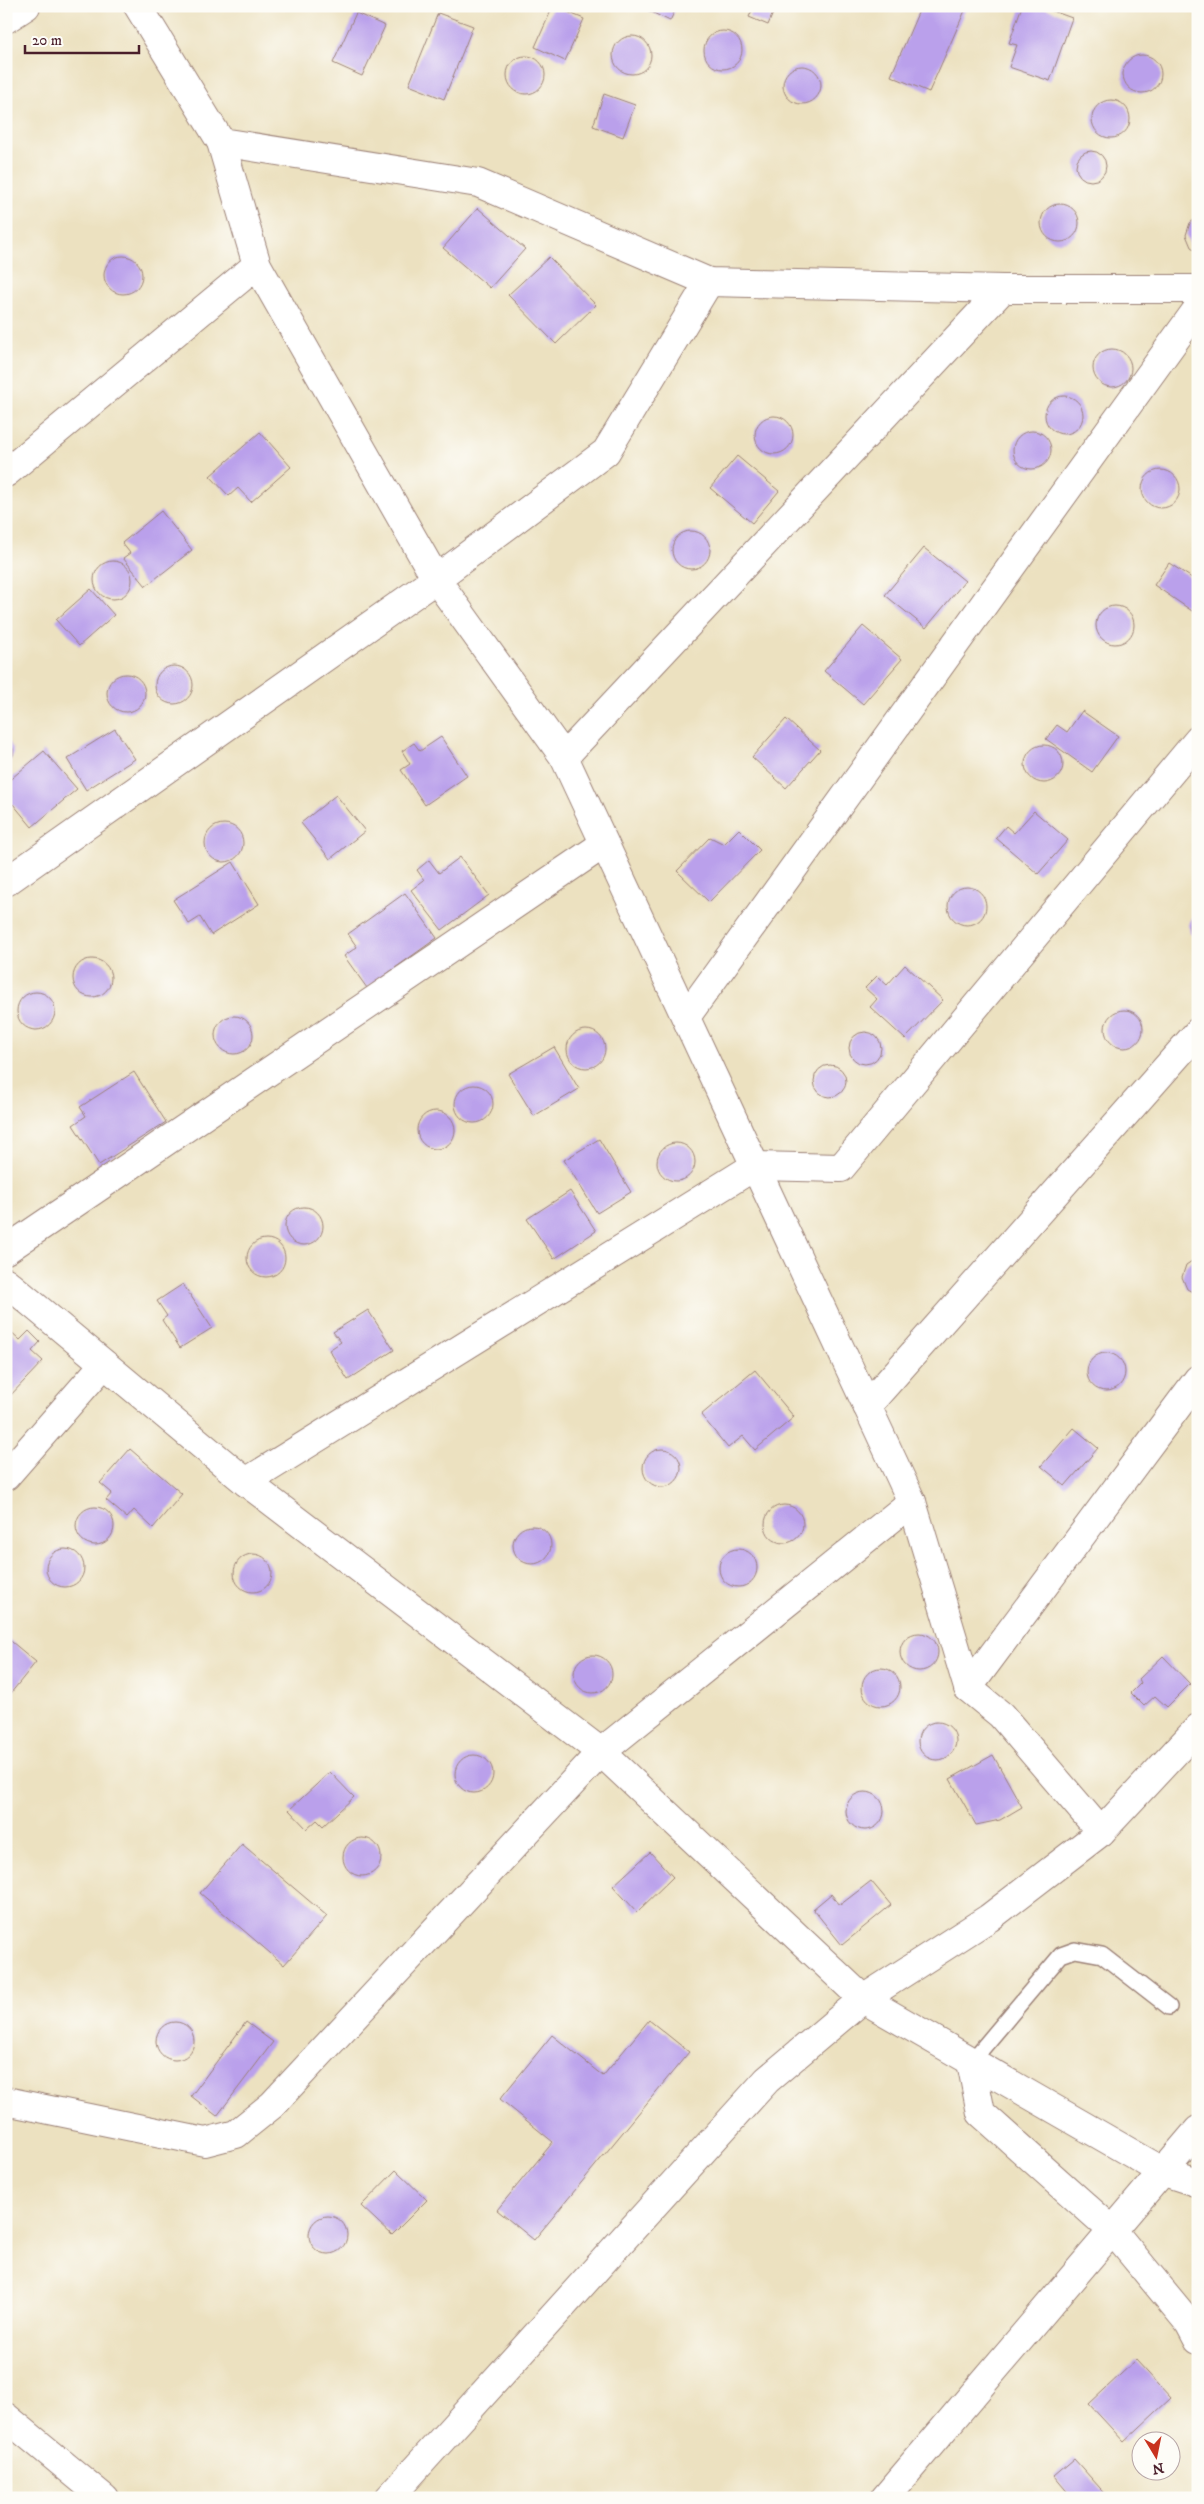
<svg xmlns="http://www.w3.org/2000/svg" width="1204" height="2504" viewBox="0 0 1204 2504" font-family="'IM FELL DW Pica',serif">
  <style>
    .building { fill: #baa0eb }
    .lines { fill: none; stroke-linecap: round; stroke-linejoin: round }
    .service-casing { stroke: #9b8076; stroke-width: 18 }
    .minor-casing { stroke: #9b8076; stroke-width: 30 }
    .service { stroke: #fff; stroke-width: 15 }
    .minor { stroke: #fff; stroke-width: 28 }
  </style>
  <rect width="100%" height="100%" fill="#fdfcf7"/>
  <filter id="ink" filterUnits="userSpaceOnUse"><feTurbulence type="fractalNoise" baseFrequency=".02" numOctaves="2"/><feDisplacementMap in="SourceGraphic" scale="10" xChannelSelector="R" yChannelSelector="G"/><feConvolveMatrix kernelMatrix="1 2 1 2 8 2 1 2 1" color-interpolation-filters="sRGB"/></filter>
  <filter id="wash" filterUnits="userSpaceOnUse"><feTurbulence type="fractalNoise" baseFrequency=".0096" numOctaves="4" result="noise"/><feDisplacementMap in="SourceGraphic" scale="20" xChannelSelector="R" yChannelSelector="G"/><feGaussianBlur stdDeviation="1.12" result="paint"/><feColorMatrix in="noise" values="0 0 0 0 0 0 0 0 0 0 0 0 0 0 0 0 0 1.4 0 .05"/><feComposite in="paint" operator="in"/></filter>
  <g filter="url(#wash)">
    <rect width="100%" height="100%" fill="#ece1c0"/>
    <g id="blocks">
      <g class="building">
        <polygon points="553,6 584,19 565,61 535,47"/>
        <polygon points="644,6 677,6 670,21 643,8"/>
        <polygon points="754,6 776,6 768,25 749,17"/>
        <polygon points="921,6 967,6 929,92 891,76"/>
        <polygon points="1022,6 1039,6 1072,18 1050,81 1009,67 1017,45 1009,43"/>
        <polygon points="356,13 385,26 362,76 333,63"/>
        <polygon points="438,13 473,26 444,99 409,85"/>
        <circle cx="723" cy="50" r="19"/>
        <circle cx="632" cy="55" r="19"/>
        <circle cx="1142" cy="74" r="19"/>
        <circle cx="526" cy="75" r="19"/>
        <circle cx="802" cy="85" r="19"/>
        <polygon points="604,94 635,105 623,137 593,126"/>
        <circle cx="1111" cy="119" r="19"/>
        <circle cx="1091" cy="166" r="15"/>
        <circle cx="1060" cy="223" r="19"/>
        <polygon points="478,208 525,249 490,288 443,248"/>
        <polygon points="1198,217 1198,252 1191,247 1186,235 1190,223"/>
        <circle cx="123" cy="275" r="19"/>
        <polygon points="549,257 596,305 556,344 508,295"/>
        <circle cx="1112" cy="368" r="19"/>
        <circle cx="1064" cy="415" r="19"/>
        <circle cx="774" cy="435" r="19"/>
        <circle cx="1032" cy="450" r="19"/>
        <polygon points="260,432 291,467 251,502 238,488 229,496 210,476"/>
        <polygon points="737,456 779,491 752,523 710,488"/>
        <circle cx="1161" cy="489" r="19"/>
        <polygon points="161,511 192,550 146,586 123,558 130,553 122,543"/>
        <circle cx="691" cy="550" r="19"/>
        <polygon points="924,548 965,581 926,628 885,595"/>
        <circle cx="113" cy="580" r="19"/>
        <polygon points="1169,563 1198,582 1198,608 1195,613 1154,585"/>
        <polygon points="91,589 114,615 79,646 56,620"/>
        <circle cx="1115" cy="625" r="19"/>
        <polygon points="863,626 902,659 863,704 824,671"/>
        <circle cx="174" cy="685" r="19"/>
        <circle cx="126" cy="693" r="19"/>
        <polygon points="1082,711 1118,736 1092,772 1046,739 1057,725 1067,732"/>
        <polygon points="786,719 820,750 786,788 752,757"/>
        <polygon points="115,729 135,759 86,790 67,759"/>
        <polygon points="6,737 13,749 13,755 6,768"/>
        <polygon points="441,737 467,776 425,805 401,770 410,764 402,751 414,743 420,751"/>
        <circle cx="1044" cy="764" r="19"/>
        <polygon points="44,751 77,789 32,827 13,804 8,808 6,806 6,783"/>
        <polygon points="336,795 365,831 330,859 301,823"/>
        <polygon points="1034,811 1068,840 1038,874 996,838 1006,826 1014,833"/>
        <circle cx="224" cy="843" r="19"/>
        <polygon points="739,829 760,850 709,902 677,871 710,837 724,844"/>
        <polygon points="460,857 489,895 442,930 411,890 424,880 417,870 429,860 439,873"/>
        <polygon points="233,862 259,904 211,935 200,917 189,924 173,900"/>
        <circle cx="967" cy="906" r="19"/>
        <polygon points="405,893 437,938 367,988 344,956 357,947 348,934"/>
        <polygon points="1198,910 1198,941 1190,933 1189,927 1190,920"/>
        <circle cx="92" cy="978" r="19"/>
        <polygon points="905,965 943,1000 905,1039 870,1007 877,999 865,988 877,976 887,985"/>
        <circle cx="36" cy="1011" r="19"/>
        <circle cx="1124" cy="1029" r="19"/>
        <circle cx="234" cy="1035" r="19"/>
        <circle cx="586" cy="1049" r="19"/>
        <circle cx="865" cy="1048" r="16"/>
        <polygon points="554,1047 579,1089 534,1116 508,1074"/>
        <circle cx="830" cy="1081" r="16"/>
        <polygon points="134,1072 166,1122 99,1165 73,1125 86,1116 80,1107"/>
        <circle cx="474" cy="1104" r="19"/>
        <circle cx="436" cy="1130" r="19"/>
        <polygon points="599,1139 631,1192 597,1213 564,1160"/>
        <circle cx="676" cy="1162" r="19"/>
        <polygon points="570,1191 596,1231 554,1259 527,1219"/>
        <circle cx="304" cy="1226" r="19"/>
        <circle cx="266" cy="1258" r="19"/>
        <polygon points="1198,1257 1198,1295 1187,1289 1182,1277 1186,1265"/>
        <polygon points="183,1284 212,1328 180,1348 162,1320 167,1316 157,1301"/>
        <polygon points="368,1310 394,1350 348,1380 329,1350 341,1342 333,1332"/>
        <polygon points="6,1327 20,1340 29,1331 40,1342 32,1351 43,1361 8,1398"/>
        <circle cx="1106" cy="1372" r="19"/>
        <polygon points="755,1370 794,1417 755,1450 743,1436 728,1448 701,1415"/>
        <polygon points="1074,1428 1098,1448 1065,1486 1041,1466"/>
        <circle cx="662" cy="1468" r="19"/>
        <polygon points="130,1449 182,1494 153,1528 134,1510 127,1518 106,1500 112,1493 100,1483"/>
        <circle cx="784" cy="1524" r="19"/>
        <circle cx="95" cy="1526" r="19"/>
        <circle cx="532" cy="1545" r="19"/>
        <circle cx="738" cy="1568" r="19"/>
        <circle cx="65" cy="1568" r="19"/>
        <circle cx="253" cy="1573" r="19"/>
        <circle cx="919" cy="1652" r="19"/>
        <polygon points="6,1637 36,1662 6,1699"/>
        <circle cx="593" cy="1674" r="19"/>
        <polygon points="1163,1656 1190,1684 1167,1707 1155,1696 1144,1706 1131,1693 1141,1683 1139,1679"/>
        <circle cx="881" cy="1687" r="19"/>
        <circle cx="937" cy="1741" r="19"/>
        <circle cx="474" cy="1774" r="19"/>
        <polygon points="993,1755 1022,1807 1000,1820 976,1825 950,1779"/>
        <polygon points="330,1772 354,1797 323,1826 317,1820 307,1829 289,1810"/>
        <circle cx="865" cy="1811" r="19"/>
        <circle cx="362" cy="1857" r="19"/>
        <polygon points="242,1844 327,1916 284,1965 200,1893"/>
        <polygon points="650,1852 673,1877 637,1912 613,1886"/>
        <polygon points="871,1881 891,1905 842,1945 813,1909 831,1894 840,1905"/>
        <polygon points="649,2020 689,2052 534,2240 497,2210 553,2142 500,2099 552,2035 603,2076"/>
        <circle cx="175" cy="2041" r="19"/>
        <polygon points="246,2022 273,2042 217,2116 191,2096"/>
        <polygon points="396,2170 427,2200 392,2235 361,2206"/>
        <circle cx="328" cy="2235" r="19"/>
        <polygon points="1136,2360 1171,2398 1124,2442 1089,2404"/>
        <polygon points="1074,2459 1109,2498 1067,2498 1070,2495 1054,2476"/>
      </g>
    </g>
  </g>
  <g filter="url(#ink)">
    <use href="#blocks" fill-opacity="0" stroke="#9b8076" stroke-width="1"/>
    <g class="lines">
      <g class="service-casing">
        <polyline id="service" points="971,2062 1061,1955 1075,1950 1102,1955 1169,2007"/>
      </g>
      <g class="minor-casing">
        <g id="minor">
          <polyline points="138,6 221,142 257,265 436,579 564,757 912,1502 968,1688 1001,1715 1101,1832"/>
          <polyline points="6,19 26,6"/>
          <polyline points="221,142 478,183 709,282 1003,289 1198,289"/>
          <polyline points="6,473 257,265"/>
          <polyline points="564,757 1003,289"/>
          <polyline points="6,882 436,579 606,452 709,282"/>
          <polyline points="686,1017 1198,308"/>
          <polyline points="6,1250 604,844"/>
          <polyline points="6,1282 246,1482 601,1752 863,1999 1164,2172 1198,2183"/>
          <polyline points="867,1406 1198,1032"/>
          <polyline points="6,1476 104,1364"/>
          <polyline points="246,1482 755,1166 841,1168 1198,740"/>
          <polyline points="968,1688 1198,1379"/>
          <polyline points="971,2062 981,2113 1113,2231 1189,2323 1198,2340"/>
          <polyline points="6,2101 205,2142 236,2134 272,2105 601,1752 912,1502"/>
          <polyline points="6,2417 104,2498"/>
          <polyline points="389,2498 767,2080 863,1999 989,1918 1101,1832 1198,1728"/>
          <polyline points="885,2498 1198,2130"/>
        </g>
      </g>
      <use href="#service" class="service"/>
      <use href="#minor" class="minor"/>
    </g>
  </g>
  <rect width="1204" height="2504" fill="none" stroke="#fdfcf7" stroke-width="25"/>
  <g transform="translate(1156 2456) rotate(170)"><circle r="24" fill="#fdfcf7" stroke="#b5a4a5"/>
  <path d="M0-4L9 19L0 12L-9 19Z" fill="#c8321e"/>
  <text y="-8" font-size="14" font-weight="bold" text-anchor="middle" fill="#4a1f2b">N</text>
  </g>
  <path d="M25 45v8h114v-8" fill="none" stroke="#4a1f2b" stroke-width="2.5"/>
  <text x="32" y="45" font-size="15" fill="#4a1f2b" stroke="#fdfcf7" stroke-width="4" paint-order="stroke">20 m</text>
</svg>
